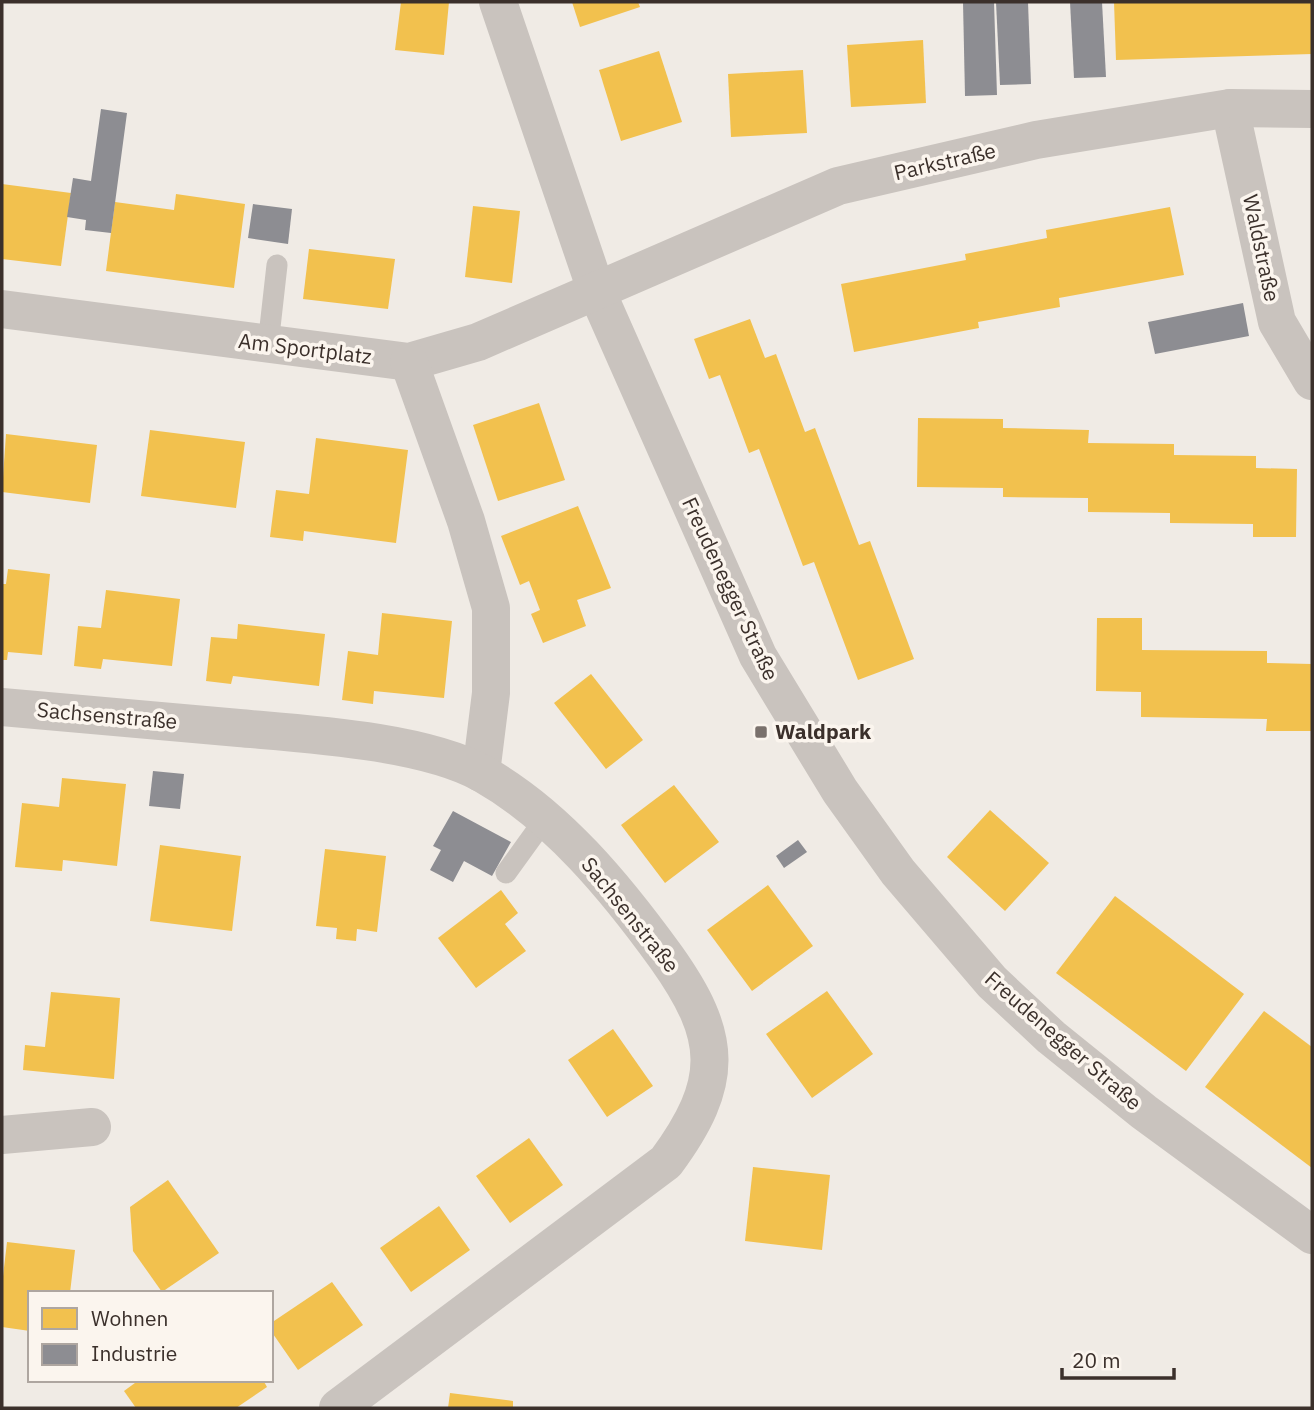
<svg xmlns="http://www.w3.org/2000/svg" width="1314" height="1410" viewBox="0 0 1314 1410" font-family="'IBM Plex Sans',sans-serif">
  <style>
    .homes { fill: #f2c14e }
    .industry { fill: #8d8d92 }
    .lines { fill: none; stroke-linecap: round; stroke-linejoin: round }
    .service { stroke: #c9c3be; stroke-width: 21 }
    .minor { stroke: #c9c3be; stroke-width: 38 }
    .poi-dot { fill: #7a716c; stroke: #fbf5ee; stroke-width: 2.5 }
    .labels { text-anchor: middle; stroke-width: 7; stroke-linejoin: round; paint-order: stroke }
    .street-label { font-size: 21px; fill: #3b302b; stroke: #fbf5ee }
    .poi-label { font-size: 21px; font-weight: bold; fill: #3b302b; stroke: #fbf5ee; text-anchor: start }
  </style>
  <rect width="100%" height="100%" fill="#f0ebe5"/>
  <g class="homes">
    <polygon points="401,2 449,2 444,55 395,50"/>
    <polygon points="572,2 638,2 640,7 580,27"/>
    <polygon points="1114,2 1312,2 1312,54 1116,60"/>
    <polygon points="923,40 926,103 851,107 847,45"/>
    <polygon points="659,51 682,122 621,141 599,70"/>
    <polygon points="803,70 807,133 731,137 728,74"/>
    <polygon points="2,184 71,193 61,266 2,259"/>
    <polygon points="176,194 245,204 234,288 106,271 115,202 174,210"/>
    <polygon points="473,206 520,211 512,283 465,277"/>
    <polygon points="1170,207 1184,275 1059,298 1060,307 978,322 979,328 854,352 841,284 966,260 965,254 1047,238 1046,230"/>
    <polygon points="309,249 395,259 388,309 303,299"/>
    <polygon points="750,319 765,358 776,354 805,432 815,428 859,545 870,541 914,659 858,680 814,562 803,566 759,449 749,453 720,375 709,379 694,339"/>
    <polygon points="539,403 565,480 498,501 473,425"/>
    <polygon points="918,418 1003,419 1003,428 1089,430 1088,443 1174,444 1174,455 1256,456 1256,468 1297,469 1296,537 1253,537 1253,524 1170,523 1170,513 1088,512 1088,498 1003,497 1003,488 917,487"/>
    <polygon points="150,430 245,442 236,508 141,496"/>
    <polygon points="6,434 97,445 90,503 2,492"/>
    <polygon points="316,438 408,450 396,543 304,531 303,541 270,537 276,490 309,494"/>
    <polygon points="578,506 611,588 577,600 586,626 543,643 531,614 540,610 529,581 520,585 501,536"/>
    <polygon points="8,569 50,574 42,655 8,652 7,660 2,660 2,584 6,584"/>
    <polygon points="106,590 180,599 172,666 103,659 101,669 74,666 78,626 101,628"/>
    <polygon points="382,613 452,621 444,698 374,691 373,704 342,700 348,651 378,655"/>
    <polygon points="1097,618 1142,618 1142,650 1267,651 1267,663 1312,664 1312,731 1266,731 1267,719 1141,717 1141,692 1096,691"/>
    <polygon points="238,624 325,634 319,686 233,676 231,684 206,681 211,637 237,639"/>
    <polygon points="591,674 643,740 606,769 554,703"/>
    <polygon points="62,778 126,784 117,866 63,860 62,871 15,867 22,803 59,807"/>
    <polygon points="674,785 719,842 665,883 621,825"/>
    <polygon points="990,810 1049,863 1005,911 947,857"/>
    <polygon points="160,845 241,856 232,931 150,921"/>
    <polygon points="325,849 386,856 377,932 357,929 356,941 336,939 337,928 316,926"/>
    <polygon points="768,885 813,946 752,991 707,930"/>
    <polygon points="501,890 518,913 505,924 526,951 476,988 438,938"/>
    <polygon points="1115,896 1244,994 1186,1071 1056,973"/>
    <polygon points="827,991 873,1054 812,1098 766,1034"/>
    <polygon points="51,992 120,998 114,1079 23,1070 25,1045 45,1047"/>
    <polygon points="1264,1011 1312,1047 1312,1168 1205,1087"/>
    <polygon points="613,1029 653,1086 607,1117 568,1060"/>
    <polygon points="529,1138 563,1185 510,1223 476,1176"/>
    <polygon points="753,1167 830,1175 822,1250 745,1241"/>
    <polygon points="168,1180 219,1253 162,1292 133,1251 130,1207"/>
    <polygon points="439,1206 470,1250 411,1292 380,1248"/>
    <polygon points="7,1242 75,1250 70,1293 30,1293 30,1331 2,1327 2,1285"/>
    <polygon points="332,1282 363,1325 298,1370 271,1331 271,1323"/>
    <polygon points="139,1380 263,1380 267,1387 236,1408 136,1408 124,1391"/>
    <polygon points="450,1393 513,1401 513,1408 448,1408"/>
  </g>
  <g class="industry">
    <polygon points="963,2 994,2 997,95 965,96"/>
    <polygon points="996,2 1028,2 1031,84 1000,85"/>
    <polygon points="1070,2 1102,2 1106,77 1074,78"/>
    <polygon points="101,109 127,113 111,233 85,230 86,220 67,217 73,178 91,181"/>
    <polygon points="253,204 292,209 288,244 248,238"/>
    <polygon points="1243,303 1249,336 1155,354 1148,322"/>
    <polygon points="153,771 184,774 180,809 149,806"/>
    <polygon points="453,811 511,842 492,876 464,861 453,882 430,870 441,850 433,846"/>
    <polygon points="798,840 807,852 784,868 776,856"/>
  </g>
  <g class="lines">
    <g class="service">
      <polyline points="268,345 277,265"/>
      <polyline points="506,873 545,819"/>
    </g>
    <g class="minor">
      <polyline points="498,2 596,290 758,656 840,791 898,872 992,982 1051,1037 1144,1112 1312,1235"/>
      <polyline points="1230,108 1277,322 1312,381"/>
      <polyline points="2,309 409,362 478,342 838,186 1036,140 1230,108 1312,109"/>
      <polyline points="409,362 466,521 491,608 491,693 481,773"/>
      <path d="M2,707c79,7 158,14 237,21 68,6 186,13 244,46 74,42 133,114 183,183 57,80 59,125 0,205l-328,246"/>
      <polyline points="2,1135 92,1127"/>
    </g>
  </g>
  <rect class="poi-dot" x="754" y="725" width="14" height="14" rx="3.5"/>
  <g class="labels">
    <g class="street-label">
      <text transform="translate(945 162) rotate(-13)" y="7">Parkstraße</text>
      <text transform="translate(1261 248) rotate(78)" y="7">Waldstraße</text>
      <text transform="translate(305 349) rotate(7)" y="7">Am Sportplatz</text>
      <text transform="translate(730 589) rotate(65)" y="7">Freudenegger Straße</text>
      <text transform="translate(107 716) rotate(5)" y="7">Sachsenstraße</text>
      <text transform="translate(630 915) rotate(51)" y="7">Sachsenstraße</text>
      <text transform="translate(1063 1041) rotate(41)" y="7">Freudenegger Straße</text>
    </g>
    <g class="poi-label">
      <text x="775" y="739">Waldpark</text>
    </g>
  </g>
  <rect width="1314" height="1410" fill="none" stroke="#3b302b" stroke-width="7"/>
  <rect x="28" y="1291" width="245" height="91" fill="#fbf5ee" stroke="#aea6a0" stroke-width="2"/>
  <rect x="42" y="1308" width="35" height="21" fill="#f2c14e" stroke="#aea6a0" stroke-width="2"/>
  <text x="91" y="1326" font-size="21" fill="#3b302b">Wohnen</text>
  <rect x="42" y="1344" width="35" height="21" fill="#8d8d92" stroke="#aea6a0" stroke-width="2"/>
  <text x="91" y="1361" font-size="21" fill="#3b302b">Industrie</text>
  <path d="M1062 1368v10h112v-10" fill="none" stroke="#3b302b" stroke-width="3.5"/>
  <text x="1072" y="1368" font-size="21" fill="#3b302b" stroke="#fbf5ee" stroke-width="5" paint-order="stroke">20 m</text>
</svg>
